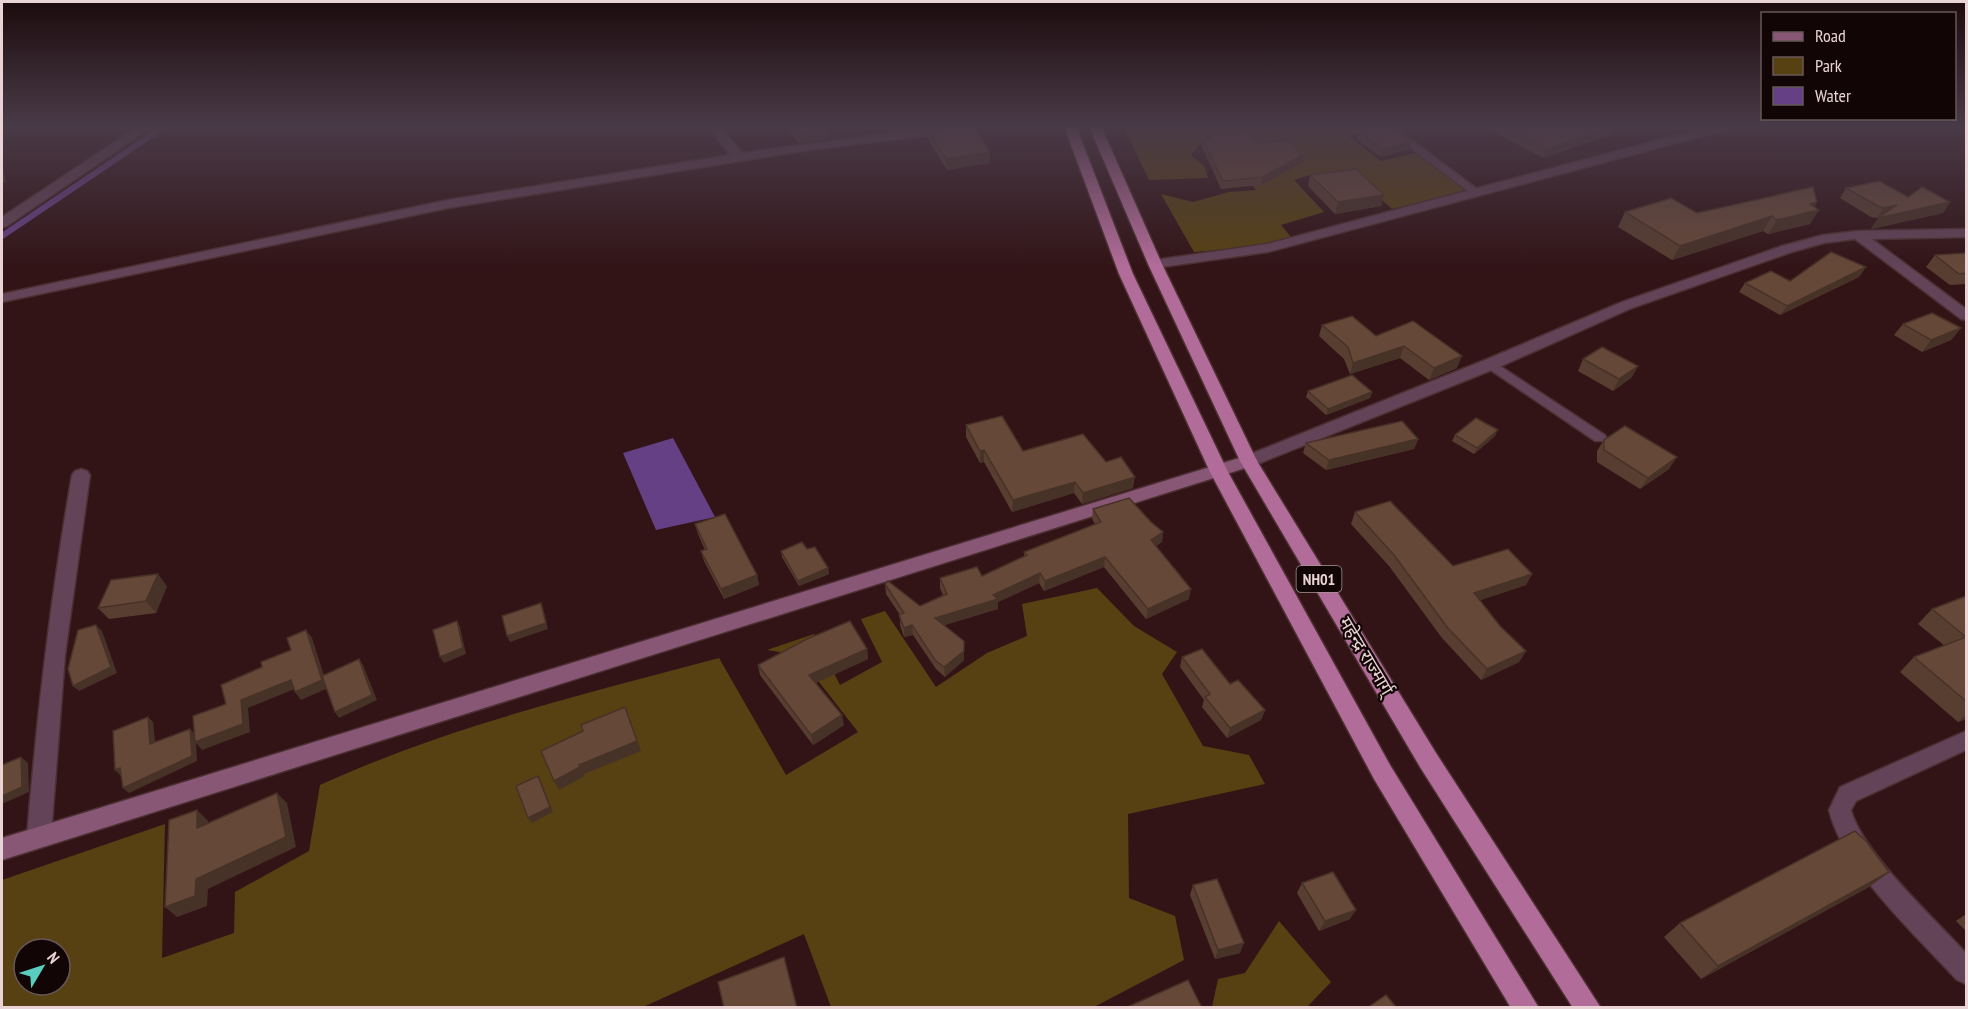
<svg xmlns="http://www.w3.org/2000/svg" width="1968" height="1009" viewBox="0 0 1968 1009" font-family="'PT Sans Narrow','Noto Sans Devanagari',sans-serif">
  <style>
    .green { fill: #574112; fill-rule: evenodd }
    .water { fill: #664084 }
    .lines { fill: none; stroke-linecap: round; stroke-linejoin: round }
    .stream { stroke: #664084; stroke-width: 6 }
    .service-casing { stroke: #4c2f31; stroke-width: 3 }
    .minor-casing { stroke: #4c2f31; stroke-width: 3 }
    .secondary-casing { stroke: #4c2f31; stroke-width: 3 }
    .trunk-casing { stroke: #4c2f31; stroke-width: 3 }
    .service { fill: #624357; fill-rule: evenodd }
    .minor { fill: #624357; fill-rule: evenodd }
    .secondary { fill: #885776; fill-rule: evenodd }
    .trunk { fill: #b26c99; fill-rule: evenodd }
    .wall { fill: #583e30 }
    .shaded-wall { fill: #473227 }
    .building { fill: #664838; stroke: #473227; stroke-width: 1.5 }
    .labels { text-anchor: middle; stroke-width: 4.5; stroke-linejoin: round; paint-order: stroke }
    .shield { fill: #110506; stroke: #a89596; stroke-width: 1.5 }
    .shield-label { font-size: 16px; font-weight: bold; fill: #e9d3d4 }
    .street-label { font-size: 18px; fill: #e9d3d4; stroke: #110506 }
  </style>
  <rect width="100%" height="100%" fill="#321417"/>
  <g class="green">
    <polygon points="1123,126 1379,126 1381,128 1349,136 1381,161 1416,153 1466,191 1392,209 1356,176 1331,179 1313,174 1294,180 1324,212 1281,225 1291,237 1255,247 1194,252 1161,194 1193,202 1229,192 1256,190 1239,168 1261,145 1245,134 1209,135 1191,155 1205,167 1208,178 1149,180"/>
    <path d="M1097,588l37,38 43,26 -15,22 41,72 46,9 16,29 -137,30 1,84 46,18 9,44 -90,47h-263l-27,-73 -161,73h-641v-127l163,-56 -3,134 72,-25 1,-41 74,-41 11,-66c127,-58 264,-91 399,-127l67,117 72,-43 -60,-77 -31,-5 47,-16 26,51 42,-23 -21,-43 24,-8 51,76 51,-34 40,-17 -5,-32zM24,949h36v36h-36z"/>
    <polygon points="1279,921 1331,982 1307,1007 1212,1007 1218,979 1245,973"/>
  </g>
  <polygon class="water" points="673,438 715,517 656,530 623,453"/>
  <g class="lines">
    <polyline class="stream" points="2,236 165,126"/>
    <g class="service-casing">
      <g id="service">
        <polygon points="1381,126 1393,126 1481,192 1476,195 1472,194"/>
        <polygon points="1491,360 1605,435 1607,438 1605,441 1595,441 1486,367 1484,364 1486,361"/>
      </g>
    </g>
    <g class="minor-casing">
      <g id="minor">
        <polygon points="139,126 153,126 7,226 2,227 2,217"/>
        <polygon points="708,126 720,126 742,153 941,126 977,126 971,130 803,151 448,208 2,302 2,294 448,200 730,155"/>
        <polygon points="1711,126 1731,126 1729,129 1268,252 1155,268 1148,264 1155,260 1267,244"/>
        <polygon points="1966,229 1966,237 1872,239 1966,309 1966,320 1961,319 1855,239 1824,243 1792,252 1632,308 1497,368 1255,465 1243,465 1240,461 1243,457 1485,360 1622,302 1782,246 1823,235 1858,231"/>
        <path d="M81,469l6,2 3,4 -25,180 -14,181 -4,8 -8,3 -8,-3 -4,-8c10,-121 24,-241 45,-361l3,-4z"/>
        <path d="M1966,731v19l-110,51 -5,9c11,42 84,109 115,143v31l-9,-4c-41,-45 -114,-111 -128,-170l11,-23z"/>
      </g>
    </g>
    <g class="secondary-casing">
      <polygon id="secondary" points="1249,455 1255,457 1258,461 1255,465 2,860 2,838"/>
    </g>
    <g class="trunk-casing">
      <g id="trunk">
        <polygon points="1064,126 1076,126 1133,274 1228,472 1390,765 1539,1008 1511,1008 1374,779 1210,472 1119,274"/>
        <polygon points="1089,126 1101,126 1162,264 1257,461 1436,753 1601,1008 1573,1008 1420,767 1240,461 1148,264"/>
      </g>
    </g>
    <use href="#service" class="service"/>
    <use href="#minor" class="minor"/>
    <use href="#secondary" class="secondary"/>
    <use href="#trunk" class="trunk"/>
  </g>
  <g class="wall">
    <polygon points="786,126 827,126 828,128 829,139 798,143"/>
    <polygon points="1347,126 1392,126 1412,142 1409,150 1380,157 1356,139 1358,134"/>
    <polygon points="1484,126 1616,126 1613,134 1543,158"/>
    <polygon points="1668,126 1689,126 1676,130"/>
    <polygon points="928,130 990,163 947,170 929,141"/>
    <polygon points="1209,136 1258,143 1302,163 1261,185 1221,189 1202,147 1203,140 1208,139"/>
    <polygon points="1310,175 1384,195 1381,206 1335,214 1308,186"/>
    <polygon points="1846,188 1908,197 1950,202 1943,213 1871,229 1879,218 1877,218 1871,217 1840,198"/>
    <polygon points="1814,207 1810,224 1768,234 1763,231 1672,260 1618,227 1625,212 1697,213"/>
    <polygon points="1966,253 1966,284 1950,285 1926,267 1935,255"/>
    <polygon points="1866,267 1859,277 1780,315 1739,292 1745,283 1790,281"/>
    <polygon points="1413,321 1457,368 1429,380 1400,358 1350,374 1344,359 1319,336 1322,325 1376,336"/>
    <polygon points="1903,324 1961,328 1951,340 1922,352 1894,335"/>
    <polygon points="1583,359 1638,366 1631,378 1613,391 1578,371"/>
    <polygon points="1308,391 1372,392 1370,398 1326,415 1306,397"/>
    <polygon points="966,425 1023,451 1106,462 1133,488 1082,504 1074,493 1012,512 984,462 980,463 966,437"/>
    <polygon points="1455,435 1495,436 1474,454 1452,441"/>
    <polygon points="1418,439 1414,449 1326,470 1303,453 1306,443"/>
    <polygon points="1604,440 1669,469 1640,489 1597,462 1597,451"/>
    <polygon points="1093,509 1151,522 1163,532 1162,542 1156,546 1189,599 1146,619 1104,567 1044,591 1039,583 998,602 998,609 944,625 964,651 964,660 945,677 936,669 913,635 904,637 900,625 900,615 886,594 885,584 920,606 943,595 940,588 940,578 982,576 1024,557 1024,552 1095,524 1092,519"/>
    <polygon points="1355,512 1453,566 1532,574 1526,585 1480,600 1500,626 1526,651 1519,662 1481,680 1442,638 1389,566 1351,524"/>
    <polygon points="695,524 757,575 759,585 724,599 704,561 701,551 705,550 698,534"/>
    <polygon points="807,549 828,568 829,574 799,586 782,557 781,551"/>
    <polygon points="167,586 156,613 109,619 98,608"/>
    <polygon points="1966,596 1966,719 1958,722 1900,672 1914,657 1945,646 1918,624 1932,609"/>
    <polygon points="867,649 868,659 816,683 844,725 813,745 760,675 758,665"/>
    <polygon points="1182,657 1230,684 1265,710 1261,720 1227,738 1202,707 1204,700 1180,667"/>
    <polygon points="1889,872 1869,887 1701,979 1664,937 1680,923"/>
    <polygon points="1302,883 1350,919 1319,931 1297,893"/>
    <polygon points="1193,885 1240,953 1215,959 1190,895"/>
    <polygon points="1966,914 1966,931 1956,921"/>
  </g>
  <g class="shaded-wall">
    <polygon points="1614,126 1616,126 1613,134 1543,158 1547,149"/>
    <polygon points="1678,126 1689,126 1676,130"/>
    <polygon points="828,128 829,139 798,143 797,132"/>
    <polygon points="1412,142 1409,150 1380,157 1383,149"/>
    <polygon points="990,152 990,163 947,170 946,159"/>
    <polygon points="1303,155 1302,163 1261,185 1263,177"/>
    <polygon points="2,165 6,182 2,183"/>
    <polygon points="1384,195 1381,206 1335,214 1338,202"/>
    <polygon points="1817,202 1811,212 1819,210 1810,224 1768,234 1777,220 1810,204"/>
    <polygon points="1950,202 1943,213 1871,229 1878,218"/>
    <polygon points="1897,205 1890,215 1877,218 1883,208"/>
    <polygon points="1772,216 1763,231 1672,260 1680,246"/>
    <polygon points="1866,267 1859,277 1780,315 1787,306"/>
    <polygon points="1961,328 1951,340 1922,352 1931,340"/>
    <polygon points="1404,346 1400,358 1350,374 1353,363"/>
    <polygon points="1462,356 1457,368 1429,380 1434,368"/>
    <polygon points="1638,366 1631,378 1613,391 1619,379"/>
    <polygon points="1372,392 1370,398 1326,415 1328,409"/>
    <polygon points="1498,430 1495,436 1474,454 1477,448"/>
    <polygon points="1418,439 1414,449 1326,470 1329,460"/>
    <polygon points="984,450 984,462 980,463 980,451"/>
    <polygon points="1677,457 1669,469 1640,489 1648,478"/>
    <polygon points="1135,477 1133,488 1082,504 1083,493"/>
    <polygon points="1075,482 1074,493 1012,512 1013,500"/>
    <polygon points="1163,532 1162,542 1150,550 1151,540"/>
    <polygon points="1105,557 1104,567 1044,591 1045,581"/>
    <polygon points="828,568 829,574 799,586 798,581"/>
    <polygon points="1040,573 1039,583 998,602 998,609 935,628 935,618 993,595"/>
    <polygon points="158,574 167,586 156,613 146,601"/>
    <polygon points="1532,574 1526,585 1469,604 1474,593"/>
    <polygon points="757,575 759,585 724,599 721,589"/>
    <polygon points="1191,589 1189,599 1146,619 1148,609"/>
    <polygon points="541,603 543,609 548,629 510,642 507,636"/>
    <polygon points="457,621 460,627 466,654 444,663 440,657"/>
    <polygon points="96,625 102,631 117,673 79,691 73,686"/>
    <polygon points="912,625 913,635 904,637 904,628"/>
    <polygon points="306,630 312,638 328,688 301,700 295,692"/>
    <polygon points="867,649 868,659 811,685 809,675"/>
    <polygon points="964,651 964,660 945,677 944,667"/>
    <polygon points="1526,651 1519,662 1481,680 1487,669"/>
    <polygon points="359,659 363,665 377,700 339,718 335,712"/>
    <polygon points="291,680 297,688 248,708 250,732 202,750 196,743 197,761 129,793 123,788 190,729 195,734 241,700"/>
    <polygon points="625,707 641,751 584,774 579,765"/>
    <polygon points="1265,710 1261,720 1227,738 1230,728"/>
    <polygon points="842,715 844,725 813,745 811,735"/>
    <polygon points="1966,715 1966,719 1958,722"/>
    <polygon points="148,717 153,722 156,750 150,744"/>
    <polygon points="21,757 28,763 29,792 2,804 2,796"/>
    <polygon points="580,767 585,776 559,790 554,781"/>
    <polygon points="120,768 121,776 115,770"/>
    <polygon points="538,776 541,781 553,812 532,823 528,818"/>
    <polygon points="277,793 287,803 296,847 208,889 207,906 177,917 165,907 196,879"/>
    <polygon points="197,810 208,821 208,838 197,828"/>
    <polygon points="1889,872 1869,887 1701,979 1718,966"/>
    <polygon points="1356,910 1350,919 1319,931 1325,921"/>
    <polygon points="1244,943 1240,953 1215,959 1218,950"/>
  </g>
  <g class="building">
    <polygon points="792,126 827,126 828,128 797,132"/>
    <polygon points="952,126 973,126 990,152 946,159 928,130"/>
    <polygon points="1360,126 1392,126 1412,142 1383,149 1359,131 1364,130"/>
    <polygon points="1504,126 1614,126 1547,149"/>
    <polygon points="1246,131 1258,143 1289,140 1303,155 1263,177 1223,181 1203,140 1211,139 1209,136"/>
    <polygon points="1356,169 1384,195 1338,202 1310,175"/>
    <polygon points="1879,181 1908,197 1922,187 1950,202 1878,218 1897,205 1883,208 1878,206 1846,188"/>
    <polygon points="1813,187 1817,202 1810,204 1819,210 1777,220 1772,216 1680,246 1625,212 1671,198 1697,213"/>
    <polygon points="1831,252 1866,267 1787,306 1745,283 1771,271 1790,281"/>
    <polygon points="1966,253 1966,273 1959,274 1935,255"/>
    <polygon points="1932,313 1961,328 1931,340 1903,324"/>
    <polygon points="1352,316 1376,336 1413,321 1462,356 1434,368 1404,346 1353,363 1348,347 1322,325"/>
    <polygon points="1602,347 1638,366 1619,379 1583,359"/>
    <polygon points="1352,375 1372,392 1328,409 1308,391"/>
    <polygon points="1002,416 1023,451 1083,434 1106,462 1121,457 1135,477 1083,493 1075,482 1013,500 984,450 980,451 966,425"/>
    <polygon points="1476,418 1498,430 1477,448 1455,435"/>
    <polygon points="1402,421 1418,439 1329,460 1306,443"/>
    <polygon points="1625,426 1677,457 1648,478 1604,450 1604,440"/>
    <polygon points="1129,498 1151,522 1163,532 1151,540 1191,589 1148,609 1105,557 1045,581 1040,573 993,595 998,599 935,618 964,641 964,651 944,667 935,660 912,625 904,628 899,615 904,613 885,584 888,581 920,606 947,594 940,578 977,567 982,576 1027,555 1024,552 1101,522 1093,509"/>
    <polygon points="1390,501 1453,566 1508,549 1532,574 1474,593 1500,626 1526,651 1487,669 1447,627 1394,555 1355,512"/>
    <polygon points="725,514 757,575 721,589 701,551 707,549 695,524"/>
    <polygon points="802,542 807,549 815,547 828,568 798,581 781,551"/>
    <polygon points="158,574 146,601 98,608 111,580"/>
    <polygon points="1966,596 1966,637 1932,609"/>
    <polygon points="541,603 546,623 507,636 502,616"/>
    <polygon points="457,621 463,648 440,657 433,630"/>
    <polygon points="850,621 867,649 809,675 842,715 811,735 758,665 807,639"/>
    <polygon points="96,625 111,667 73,686 68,669 78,630"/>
    <polygon points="306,630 322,680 295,692 291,680 241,700 243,724 195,742 193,716 226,704 221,685 262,667 261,662 291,650 287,638"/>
    <polygon points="1966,637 1966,701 1914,657"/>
    <polygon points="1202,649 1230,684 1238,680 1265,710 1230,728 1205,697 1210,694 1182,657"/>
    <polygon points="359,659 372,695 335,712 322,676"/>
    <polygon points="625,707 637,741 579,765 580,767 554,781 541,751 583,731 581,725"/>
    <polygon points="148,717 150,744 190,729 192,756 123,788 120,768 115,770 113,731"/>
    <polygon points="21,757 22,787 2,796 2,765"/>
    <polygon points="538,776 550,807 528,818 516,786"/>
    <polygon points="277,793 286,837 196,879 195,896 165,907 169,820 197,810 197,828"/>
    <polygon points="1855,831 1866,841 1889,872 1718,966 1680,923"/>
    <polygon points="1333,872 1356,910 1325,921 1302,883"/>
    <polygon points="1217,879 1244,943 1218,950 1193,885"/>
    <polygon points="784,957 797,1008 724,1008 718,982"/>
    <polygon points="1188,980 1202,1008 1125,1008"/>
    <polygon points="1386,995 1397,1008 1367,1008"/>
  </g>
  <linearGradient id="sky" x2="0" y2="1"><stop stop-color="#1c0b0d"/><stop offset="0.47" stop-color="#493a47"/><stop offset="1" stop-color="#493a47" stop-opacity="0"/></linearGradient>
  <rect width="1968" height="267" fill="url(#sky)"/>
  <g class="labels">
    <rect class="shield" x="1296.5" y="566" width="45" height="26" rx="4.5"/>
    <g class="shield-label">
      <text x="1319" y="585">NH01</text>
    </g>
    <g class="street-label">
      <text transform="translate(1366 656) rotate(59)" y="6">महेन्द्र राज्मार्ग्</text>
    </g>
  </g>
  <rect width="1968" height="1009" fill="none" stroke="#e9d3d4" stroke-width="6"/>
  <rect x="1761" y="12" width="195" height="108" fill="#110506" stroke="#675758" stroke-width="1.5"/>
  <rect x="1773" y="32" width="30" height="9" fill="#885776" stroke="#675758" stroke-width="1.5"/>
  <text x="1815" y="42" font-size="18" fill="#e9d3d4">Road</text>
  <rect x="1773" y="57" width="30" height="18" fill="#574112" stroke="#675758" stroke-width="1.5"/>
  <text x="1815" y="72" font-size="18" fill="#e9d3d4">Park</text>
  <rect x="1773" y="87" width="30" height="18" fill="#664084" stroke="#675758" stroke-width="1.5"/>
  <text x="1815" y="102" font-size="18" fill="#e9d3d4">Water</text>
  <g transform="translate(42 967) rotate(51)"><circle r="28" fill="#110506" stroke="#675758" stroke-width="1.5"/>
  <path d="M0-4.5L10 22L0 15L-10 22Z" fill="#59cebe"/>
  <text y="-9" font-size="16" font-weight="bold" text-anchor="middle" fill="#e9d3d4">N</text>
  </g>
</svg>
